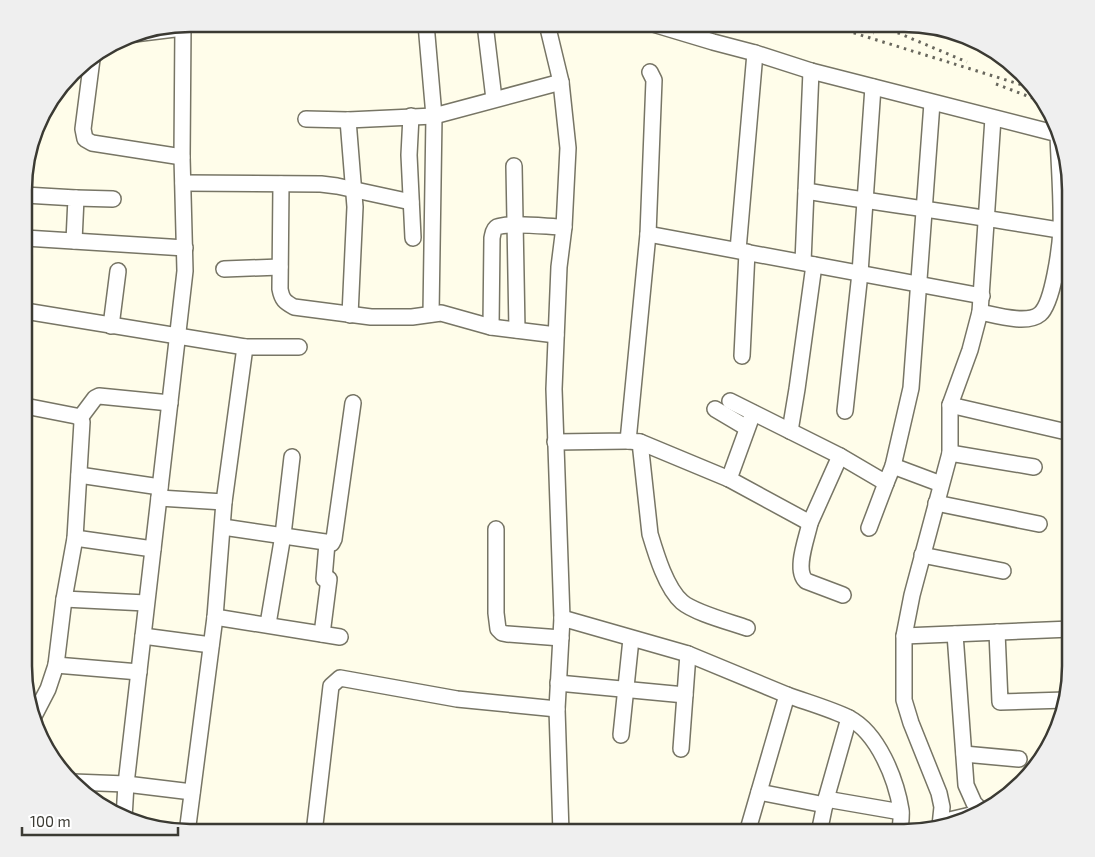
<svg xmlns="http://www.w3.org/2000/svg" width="1095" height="857" viewBox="0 0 1095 857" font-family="'Exo 2',sans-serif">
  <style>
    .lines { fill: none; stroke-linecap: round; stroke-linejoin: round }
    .minor-casing { stroke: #777565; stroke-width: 18 }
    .minor { stroke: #fff; stroke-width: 15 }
    .rail { stroke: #68675d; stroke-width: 3; stroke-dasharray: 2.5 5; stroke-linecap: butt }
    .rim { fill: none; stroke: #3b3a33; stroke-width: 2.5 }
  </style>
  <rect width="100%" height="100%" fill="#fffdea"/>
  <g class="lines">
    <g class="minor-casing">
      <g id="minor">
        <polyline points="426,24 434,116 431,314"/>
        <polyline points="485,24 494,99"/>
        <polyline points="547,24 561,82 568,148 564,227 559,267 554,389 562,618 557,709 561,833"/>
        <path d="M653,24l60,18 42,11 56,18 247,63c1,32 4,64 3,96 -1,18 -8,73 -21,84 -13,11 -45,1 -60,-2"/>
        <polyline points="134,34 183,28"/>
        <polyline points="92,59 83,129 85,139 92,143 182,157"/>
        <polyline points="411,116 409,155 413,238"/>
        <polyline points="306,119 348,120 434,116 561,82"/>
        <polyline points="348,120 355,207 350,315"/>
        <polyline points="514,166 517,330"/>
        <polyline points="183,183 321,184 337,186 411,202"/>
        <path d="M281,184l-1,105c2,11 5,13 14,18l77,10h41l29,-4 50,14 65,8"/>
        <path d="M806,191c88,14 177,26 265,41"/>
        <polyline points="25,195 76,198 74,241"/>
        <polyline points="76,198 113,199"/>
        <polyline points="648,234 982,296"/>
        <polyline points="25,238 185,248"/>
        <polyline points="738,250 755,53"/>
        <polyline points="803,262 811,71"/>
        <polyline points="224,269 280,267"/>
        <polyline points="25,311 245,347 299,347"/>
        <polyline points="111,326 118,271"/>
        <path d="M491,327l1,-89c1,-4 1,-9 5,-11 12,-5 53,0 67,0"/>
        <polyline points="742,356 747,252"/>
        <polyline points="730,401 840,456 886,483 893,466 911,388 932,103"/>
        <polyline points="950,405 1071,433"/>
        <polyline points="25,406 76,416 80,418 82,422 75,538 64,599 56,665 48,689 34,716"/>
        <polyline points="715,409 747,428"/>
        <polyline points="845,411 860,273 873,87"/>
        <polyline points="80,418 95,398 99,396 170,403"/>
        <polyline points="790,431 797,389 814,265"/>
        <polyline points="628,441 640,442 729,479 810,523 840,456"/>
        <polyline points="555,442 628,441 648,234 654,80 650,72"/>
        <path d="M640,442l10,92c6,20 16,54 32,68 13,11 48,20 65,26"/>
        <polyline points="950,453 950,405 970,350 980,312 993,118"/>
        <polyline points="893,466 941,484"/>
        <polyline points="79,475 160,487"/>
        <polyline points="729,479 753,413"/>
        <polyline points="159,498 224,502"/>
        <polyline points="936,503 1039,524"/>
        <path d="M810,523c-3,15 -16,47 -4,58l37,14"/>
        <polyline points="223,527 332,543 334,539 353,403"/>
        <polyline points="869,528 886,483"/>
        <polyline points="496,529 496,613 498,629 502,633 507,634 561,638"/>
        <polyline points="75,538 153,549"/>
        <polyline points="922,555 1003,571"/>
        <polyline points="324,579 327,543"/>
        <polyline points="64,599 146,603"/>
        <polyline points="215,617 340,637"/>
        <polyline points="562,618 688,654 787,695 747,833"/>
        <polyline points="268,624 283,535 292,457"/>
        <polyline points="997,632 1000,702 1066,700"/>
        <polyline points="322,634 329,579"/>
        <polyline points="955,634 966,785 974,803 982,811"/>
        <polyline points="143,636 211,645"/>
        <polyline points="904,636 1071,629"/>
        <polyline points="56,665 139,672"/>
        <polyline points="558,683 685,695"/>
        <path d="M787,695c19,7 44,14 62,23 29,15 47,61 52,92 1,7 -1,16 -1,23"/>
        <polyline points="621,735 631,639"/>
        <polyline points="681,749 688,654"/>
        <polyline points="964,754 1019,759"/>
        <polyline points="73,782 126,784 192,792"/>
        <polyline points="759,792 825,805"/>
        <polyline points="826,799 901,812"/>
        <polyline points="124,818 126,784 185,271 182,157 183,25"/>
        <polyline points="941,822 979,813"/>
        <polyline points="940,826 942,807 939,793 911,723 904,700 904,636 912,595 950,453 1034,467"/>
        <polyline points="187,833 215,617 224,502 245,347"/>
        <polyline points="314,833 331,686 340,678 457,699 557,709"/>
        <polyline points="819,833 826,799 849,718"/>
      </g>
    </g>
    <use href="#minor" class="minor"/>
    <g class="rail">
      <polyline points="825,24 1032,88"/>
      <polyline points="853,24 874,33"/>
      <polyline points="877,24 967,62"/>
      <polyline points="996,84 1043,102"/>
    </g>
  </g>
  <path d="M0 0H1095V857H0ZM190 32H904A158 158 0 0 1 1062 190V666A158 158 0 0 1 904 824H190A158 158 0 0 1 32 666V190A158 158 0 0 1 190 32Z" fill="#efefef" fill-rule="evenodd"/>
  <path class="rim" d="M190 32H904A158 158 0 0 1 1062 190V666A158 158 0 0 1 904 824H190A158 158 0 0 1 32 666V190A158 158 0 0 1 190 32Z"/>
  <path d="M22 827v8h156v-8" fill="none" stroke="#3b3a33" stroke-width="2.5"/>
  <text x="30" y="827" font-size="15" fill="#3b3a33" stroke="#ffffff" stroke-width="4" paint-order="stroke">100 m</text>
</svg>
